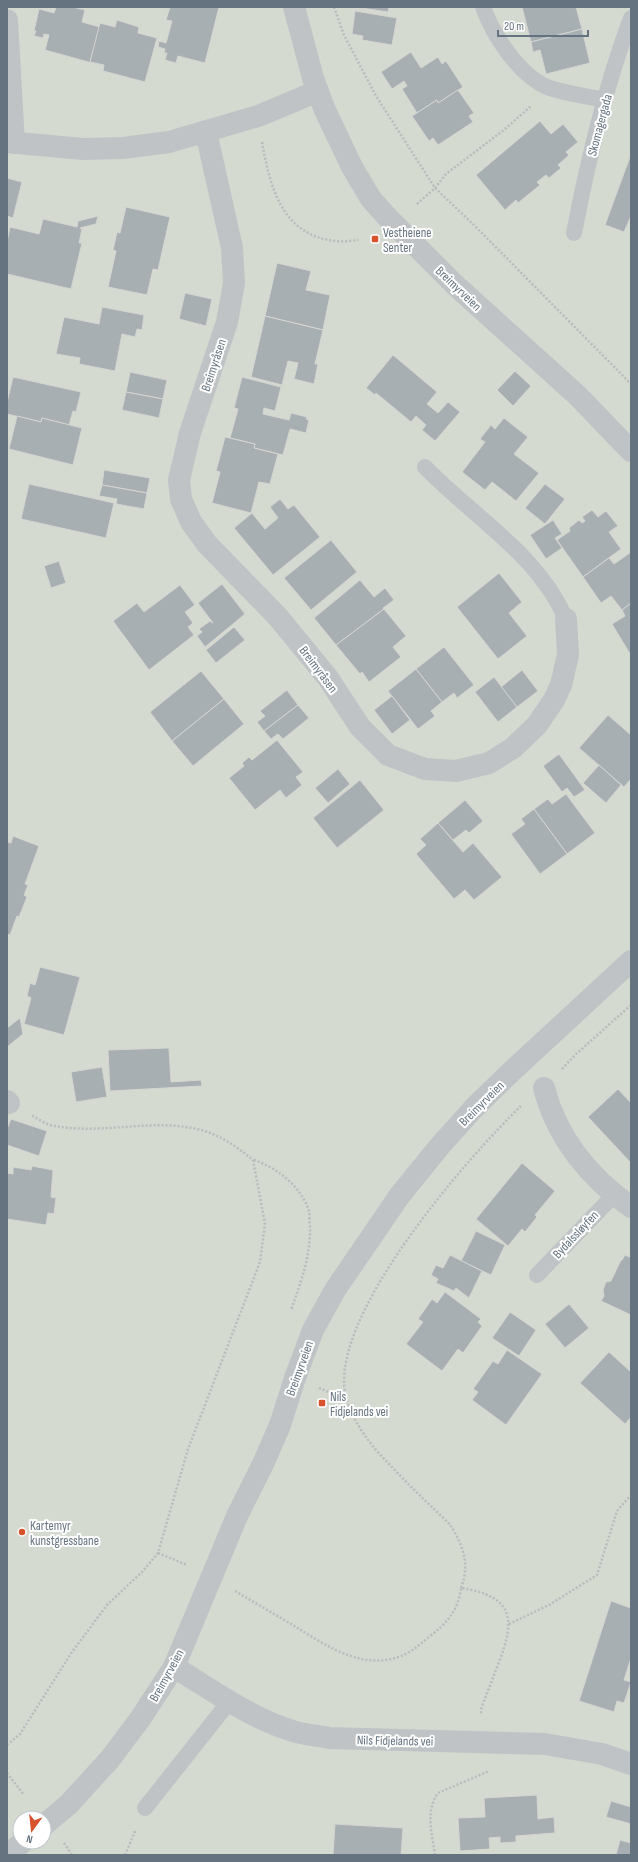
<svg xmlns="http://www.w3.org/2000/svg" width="638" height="1862" viewBox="0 0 638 1862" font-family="'Sofia Sans Condensed',sans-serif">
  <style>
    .green { fill: #d5dad1; fill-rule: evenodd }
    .building { fill: #a8afb3; stroke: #d5d5d2 }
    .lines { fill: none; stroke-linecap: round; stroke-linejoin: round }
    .path { stroke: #b9bbbd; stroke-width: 2.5; stroke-dasharray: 2 2; stroke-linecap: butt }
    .service { stroke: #bfc3c6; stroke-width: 16 }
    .minor { stroke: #bfc3c6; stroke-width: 22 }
    .tertiary { stroke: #bfc3c6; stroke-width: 22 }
    .poi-dot { fill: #d7522d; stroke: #fff; stroke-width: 1.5 }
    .labels { text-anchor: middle; stroke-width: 4; stroke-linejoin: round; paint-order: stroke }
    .street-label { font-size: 13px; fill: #64737f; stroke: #fff }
    .poi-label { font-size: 13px; fill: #64737f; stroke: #fff; text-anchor: start }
  </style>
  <rect width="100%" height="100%" fill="#f4f4f0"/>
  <path class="green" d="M7,7h624v1848h-624zM20,1818h24v24h-24z"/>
  <g class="building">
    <polygon points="56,7 73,7 85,10 82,22 100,27 90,62 92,63 45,50 49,35 44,34 43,38 34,36 36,31 34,31 39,9 54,13"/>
    <polygon points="170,7 219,7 205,63 178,56 176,63 165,60 167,53 164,53 165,49 158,47 159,41 166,43 172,21 166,20"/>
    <polygon points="355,7 389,7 388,12"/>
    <polygon points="522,7 576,7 582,29 531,42"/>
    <polygon points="355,11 397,18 392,45 362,40 363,36 352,34"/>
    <polygon points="117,20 139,27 138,33 157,38 145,82 103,71 104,65 90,62 100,23 115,27"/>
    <polygon points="582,29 590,63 546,74 540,50 533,52 531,42"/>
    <polygon points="411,52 421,68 438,57 442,64 446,61 463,87 438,103 437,100 417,113 402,89 407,86 404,81 392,89 381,72"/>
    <polygon points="458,90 474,113 469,116 473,122 438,145 433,138 429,141 412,116 437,100 438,103"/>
    <polygon points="540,121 551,134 563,124 578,142 566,152 569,155 558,165 561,168 549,178 546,175 537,182 540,185 518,203 516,200 505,210 476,175"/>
    <polygon points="631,154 631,216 624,232 605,225"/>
    <polygon points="7,178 22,182 13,218 7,216"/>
    <polygon points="126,207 170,217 158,270 153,269 147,295 108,287 116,251 113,250 117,232 120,233"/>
    <polygon points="98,216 96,224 80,228 82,229 79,243 82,243 71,289 7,274 7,242 10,227 39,234 43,219 77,227 78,221"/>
    <polygon points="277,263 311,271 306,290 330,295 323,330 265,316"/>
    <polygon points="185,293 212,299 206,326 179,319"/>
    <polygon points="102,307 144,315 142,330 137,329 135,337 122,334 115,371 79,364 80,358 56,354 64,317 99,324"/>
    <polygon points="265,316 323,330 315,364 318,364 314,384 294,379 298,363 288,361 282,385 251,377"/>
    <polygon points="393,355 437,392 427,404 438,413 448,402 460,412 435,441 422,430 426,425 416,416 411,422 376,393 375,395 366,388"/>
    <polygon points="515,371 531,386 513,406 497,390"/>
    <polygon points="130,372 167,380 163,399 126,392"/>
    <polygon points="13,377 81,392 76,412 73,411 69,425 42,418 41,422 7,414 7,403"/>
    <polygon points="242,377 281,387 275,411 264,408 263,414 289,420 291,413 307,417 306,419 309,420 306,433 290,429 283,455 254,448 255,444 230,438 238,409 234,408"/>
    <polygon points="126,392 163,399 159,418 122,410"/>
    <polygon points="17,416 41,422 42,418 82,428 73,465 9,449"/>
    <polygon points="504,418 528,437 514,454 539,473 516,501 492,482 485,490 462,472 485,442 480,439 491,425 495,429"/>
    <polygon points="225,437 255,444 254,448 278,454 270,484 259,482 251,513 212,503 220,472 216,471"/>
    <polygon points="104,470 150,478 147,493 102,485"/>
    <polygon points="29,484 114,503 106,538 21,519"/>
    <polygon points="545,484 565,499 545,524 525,508"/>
    <polygon points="102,485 147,493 144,509 116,504 117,499 99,496"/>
    <polygon points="280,499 288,509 294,505 320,537 273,575 234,528 252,513 265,529 278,518 270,507"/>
    <polygon points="592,510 598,517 606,511 618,526 609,532 621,549 583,577 557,540 570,531 569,528 579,520 582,523 585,521 582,517"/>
    <polygon points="553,520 562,534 555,538 562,548 546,559 530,535"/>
    <polygon points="331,540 357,572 311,610 284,578"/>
    <polygon points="631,552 631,603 622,610 611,596 601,603 583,577 609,558 614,564"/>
    <polygon points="59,561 66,583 51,588 44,566"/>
    <polygon points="499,573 522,602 509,613 527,636 498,659 457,607"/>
    <polygon points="360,580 374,597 385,588 394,600 383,608 384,609 336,645 314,618"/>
    <polygon points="222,584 245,614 205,647 197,636 202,632 199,629 210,621 213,623 198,603"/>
    <polygon points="180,585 195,605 185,612 193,623 188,627 194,635 149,670 113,621 137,603 144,612"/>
    <polygon points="631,603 631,653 630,654 612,624 625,616 622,610"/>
    <polygon points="384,609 406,636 393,647 401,657 369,682 362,672 360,674 336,645"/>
    <polygon points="234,627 245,640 216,663 206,650"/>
    <polygon points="444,647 474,685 457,698 454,693 442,702 416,669"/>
    <polygon points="416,669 442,702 431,711 435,716 418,729 388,691"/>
    <polygon points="522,670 538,691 517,707 501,687"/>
    <polygon points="201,671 224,699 172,741 150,712"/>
    <polygon points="494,677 517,707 498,722 475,692"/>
    <polygon points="287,690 298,705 264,731 257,722 265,716 260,711"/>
    <polygon points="392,696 410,720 392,734 374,710"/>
    <polygon points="224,699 244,724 193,766 172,741"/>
    <polygon points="298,705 309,718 283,739 278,734 271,739 264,731"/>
    <polygon points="608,715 631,735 631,779 624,787 579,748"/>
    <polygon points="277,740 303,772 296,777 302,785 286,798 280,790 255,810 229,778 244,766 242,763 249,757 252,760"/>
    <polygon points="559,754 585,790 574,797 567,788 562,792 543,766"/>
    <polygon points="599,765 621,785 606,803 583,783"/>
    <polygon points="338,769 350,784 328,803 315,788"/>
    <polygon points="360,780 384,810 337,848 313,818"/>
    <polygon points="566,794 595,833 567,854 534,809 548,799 552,804"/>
    <polygon points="465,800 483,821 469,833 466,830 453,840 438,823"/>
    <polygon points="534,809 567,854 540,874 511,834 525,824 521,819"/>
    <polygon points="438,823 463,852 473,843 502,877 474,900 465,890 454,899 416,854 426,845 420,839"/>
    <polygon points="13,836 39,846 25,884 28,885 24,895 27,897 19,917 17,916 10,935 7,934 7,842 11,843"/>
    <polygon points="40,967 80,977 64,1035 24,1024 31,998 27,996 30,983 35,985"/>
    <polygon points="20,1018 23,1034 7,1047 7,1028"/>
    <polygon points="169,1048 171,1082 201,1080 202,1086 110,1091 108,1050"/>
    <polygon points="102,1067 107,1097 76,1102 71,1072"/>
    <polygon points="618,1089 631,1103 631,1163 588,1117"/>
    <polygon points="11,1119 47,1131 39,1156 7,1145 7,1129"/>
    <polygon points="522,1163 555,1191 535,1215 537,1217 525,1232 522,1229 508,1246 476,1219"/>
    <polygon points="32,1166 53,1170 51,1197 56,1198 54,1214 48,1213 46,1225 7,1219 7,1173 13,1174 13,1167 31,1170"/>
    <polygon points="476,1231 505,1245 491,1275 461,1261"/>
    <polygon points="450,1255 482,1271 469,1298 456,1288 454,1291 436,1283 438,1279 431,1275 436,1265 443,1268"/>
    <polygon points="625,1255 631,1258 631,1315 601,1301 604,1296 603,1290 606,1282 611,1281 621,1260 622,1260"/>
    <polygon points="445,1292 481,1319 478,1322 482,1326 463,1353 458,1349 442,1371 406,1344 423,1322 418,1319 432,1299 437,1303"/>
    <polygon points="569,1304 589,1328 565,1348 545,1324"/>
    <polygon points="510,1312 536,1330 519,1356 492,1338"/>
    <polygon points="507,1350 542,1374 506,1425 472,1400 478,1392 473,1389 493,1361 498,1364"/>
    <polygon points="609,1352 631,1372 631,1417 625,1424 580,1383"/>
    <polygon points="611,1601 631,1608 631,1658 624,1680 631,1682 624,1703 617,1701 614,1712 579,1701"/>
    <polygon points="537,1795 538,1819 554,1817 555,1833 516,1836 516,1842 500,1843 500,1837 489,1838 490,1849 460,1851 458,1818 485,1817 484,1798"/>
    <polygon points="611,1801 631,1807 631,1824 606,1817"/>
    <polygon points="335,1824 403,1828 401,1855 333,1855"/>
    <polygon points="620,1840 631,1843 631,1855 616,1855"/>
  </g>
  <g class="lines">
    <g class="path">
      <polyline points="334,7 344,35 376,96 435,188 474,225 631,384"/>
      <path d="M262,142c8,45 20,94 74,99 7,1 15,0 22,-1"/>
      <polyline points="417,204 435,188 446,174 505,129 531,106"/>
      <polyline points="562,1069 575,1055 631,1005"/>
      <path d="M254,1160c23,8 47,26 55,51 1,4 0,10 1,15 1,29 -9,56 -19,84"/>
      <polyline points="319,1388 346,1399"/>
      <polyline points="158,1553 187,1565"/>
      <path d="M461,1588c2,-6 4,-12 4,-18 2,-14 -7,-34 -15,-45 -5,-6 -12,-12 -17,-17 -15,-14 -29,-28 -43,-43 -18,-18 -36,-41 -43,-65 -25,-77 121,-243 174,-294"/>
      <path d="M235,1591c20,12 41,24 61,36 31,19 67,44 105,29 11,-4 19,-12 28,-19 18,-14 29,-26 32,-49 52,8 55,30 38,74 -6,16 -12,31 -18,47v6"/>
      <polyline points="509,1624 549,1605 597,1575 617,1511 631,1495"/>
      <path d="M7,1745l13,-11 52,-82 35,-47 35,-33 16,-19 30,-104 72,-187 5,-38 -12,-64c-17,-14 -34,-26 -56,-31 -48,-11 -98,7 -147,-4 -6,-2 -13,-7 -19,-10"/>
      <polyline points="7,1773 24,1795"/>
      <polyline points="64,1843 72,1855"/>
      <polyline points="125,1855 136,1829"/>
      <path d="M435,1855c-3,-21 -10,-44 3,-62l51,-22"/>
    </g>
    <g class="service">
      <path d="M483,7c10,28 36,68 64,80 15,6 41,9 58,13"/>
      <path d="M574,233c14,-73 31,-146 57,-215"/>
      <path d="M425,467c47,49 113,87 141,152"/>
      <polyline points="537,1275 615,1194"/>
      <polyline points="145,1808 229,1702"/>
    </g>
    <g class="minor">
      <polyline points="7,20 14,143"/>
      <polyline points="206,132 232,248 234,283 227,322 190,433 179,480 181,499 191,522 207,544 278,617 328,678 360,727 388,755 425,769 456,771 489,763 513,748 537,725 554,700 561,685 568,655 566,619"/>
      <polyline points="7,142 83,149 123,148 169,142 258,116 318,91"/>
      <path d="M544,1088c13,50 46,90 87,119"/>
      <polyline points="7,1101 9,1103"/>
      <path d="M174,1667c40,24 77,52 122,65 11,3 23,4 34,6l215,6 57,10 29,10"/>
    </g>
    <g class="tertiary">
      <polyline points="294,7 313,78 324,108 352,167 371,199 388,218 454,284 578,396 631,451"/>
      <polyline points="44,1825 69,1804 110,1759 140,1719 174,1667 237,1516 263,1464 280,1425 295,1378 313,1330 335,1290 400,1195 439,1147 473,1109 511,1072 631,961"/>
      <polyline points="7,1855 23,1842"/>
    </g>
  </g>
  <g class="poi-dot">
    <rect x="371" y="235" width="8" height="8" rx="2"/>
    <rect x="318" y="1399" width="8" height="8" rx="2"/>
    <circle cx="22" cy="1532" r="4"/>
  </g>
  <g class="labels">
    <g class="street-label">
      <text transform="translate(599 125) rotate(-75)" y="5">Skomagergada</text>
      <text transform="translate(459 288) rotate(44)" y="5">Breimyrveien</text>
      <text transform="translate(213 365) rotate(-72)" y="5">Breimyråsen</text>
      <text transform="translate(319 669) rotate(53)" y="5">Breimyråsen</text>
      <text transform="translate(481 1103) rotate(-45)" y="5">Breimyrveien</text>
      <text transform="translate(575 1234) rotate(-47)" y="5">Bydalssløyfen</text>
      <text transform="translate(299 1368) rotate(-70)" y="5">Breimyrveien</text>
      <text transform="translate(166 1675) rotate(-61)" y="5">Breimyrveien</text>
      <text transform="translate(395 1740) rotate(1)" y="5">Nils Fidjelands vei</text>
    </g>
    <g class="poi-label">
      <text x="383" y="237">Vestheiene<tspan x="383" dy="15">Senter</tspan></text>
      <text x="330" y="1401">Nils<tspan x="330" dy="15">Fidjelands vei</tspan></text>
      <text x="30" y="1530">Kartemyr<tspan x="30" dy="15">kunstgressbane</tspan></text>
    </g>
  </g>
  <rect width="638" height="1862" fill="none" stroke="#64737f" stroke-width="16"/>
  <g transform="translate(32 1830) rotate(195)"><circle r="19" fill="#ffffff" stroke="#c1c7cc"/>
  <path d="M0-3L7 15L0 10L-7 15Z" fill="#d7522d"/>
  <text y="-6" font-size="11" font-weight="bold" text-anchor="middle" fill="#64737f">N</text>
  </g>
  <path d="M498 30v6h90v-6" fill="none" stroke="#64737f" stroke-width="2"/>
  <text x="504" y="30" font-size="12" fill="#64737f" stroke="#ffffff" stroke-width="3" paint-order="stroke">20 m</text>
</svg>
